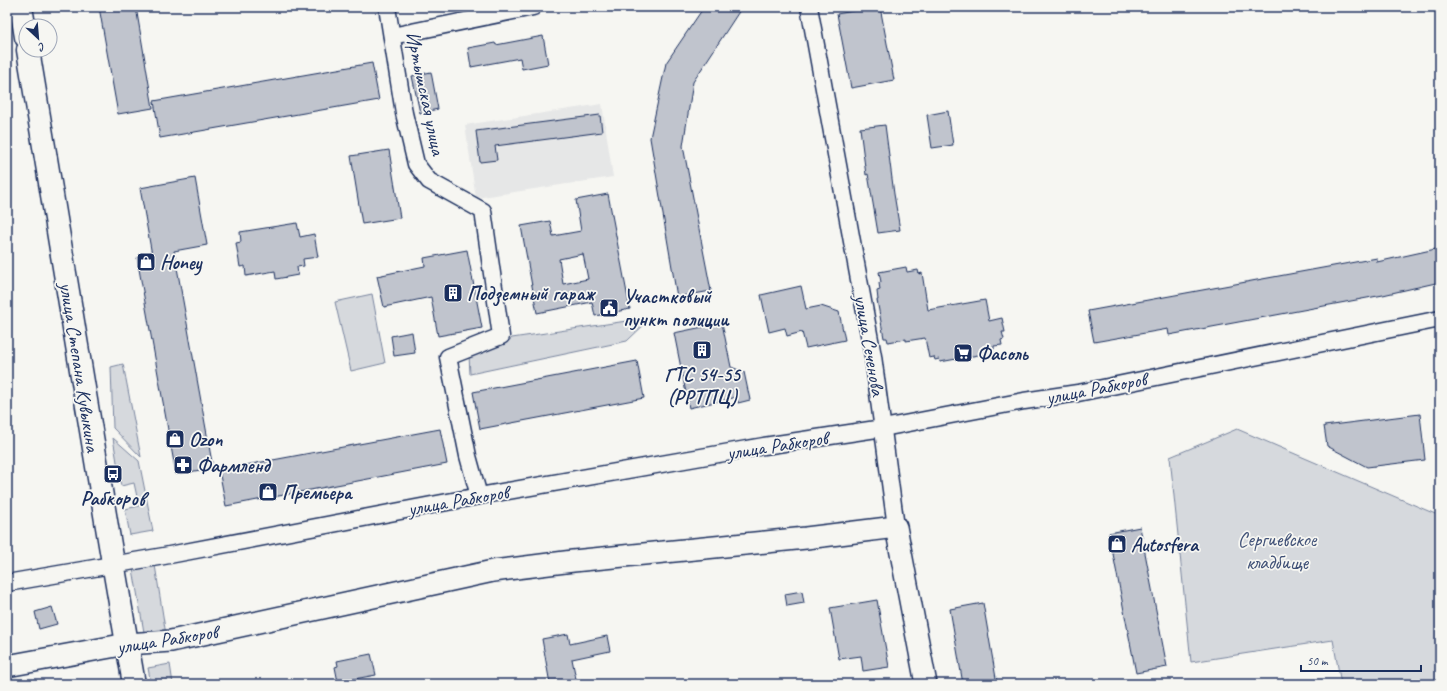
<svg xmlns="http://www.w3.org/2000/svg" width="1447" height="691" viewBox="0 0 1447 691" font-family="Caveat,sans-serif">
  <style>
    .built { fill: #e6e7e7 }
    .green { fill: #d6d9dd; stroke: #78849e }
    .building { fill: #c0c4cd; stroke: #1b2f5e; fill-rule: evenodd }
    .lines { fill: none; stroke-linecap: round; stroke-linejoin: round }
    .minor-casing { stroke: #1b2f5e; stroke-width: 19 }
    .tertiary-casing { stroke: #1b2f5e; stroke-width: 24 }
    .secondary-casing { stroke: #1b2f5e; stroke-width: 25 }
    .minor { stroke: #f6f6f2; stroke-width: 16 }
    .tertiary { stroke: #f6f6f2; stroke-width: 21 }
    .secondary { stroke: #f6f6f2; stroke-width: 22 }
    .labels { text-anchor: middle; stroke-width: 3.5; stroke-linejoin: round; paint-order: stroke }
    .street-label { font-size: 20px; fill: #1b2f5e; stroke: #f6f6f2 }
    .poi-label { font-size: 20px; font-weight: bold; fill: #1b2f5e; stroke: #f6f6f2; text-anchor: start }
    .park-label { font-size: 20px; fill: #405177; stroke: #f6f6f2 }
  </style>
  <rect width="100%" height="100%" fill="#f6f6f2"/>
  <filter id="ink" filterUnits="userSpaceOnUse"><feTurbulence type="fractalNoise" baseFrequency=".025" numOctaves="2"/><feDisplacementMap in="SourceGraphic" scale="8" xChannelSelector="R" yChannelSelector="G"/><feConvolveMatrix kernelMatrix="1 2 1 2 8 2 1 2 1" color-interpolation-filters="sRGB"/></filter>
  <g filter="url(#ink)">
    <polygon class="built" points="602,104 613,177 476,198 465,125"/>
    <g class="green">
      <polygon points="372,294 385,363 351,371 335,302"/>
      <polygon points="647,318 648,321 627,341 470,374 469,355 505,344 512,338"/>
      <polygon points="123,364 141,457 113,428 111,367"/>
      <polygon points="1237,429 1440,516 1440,684 1341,684 1333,640 1191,662 1170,457"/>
      <polygon points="113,438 139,461 153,531 130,535 125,509 139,506 134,483 121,486"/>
      <polygon points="155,565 166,635 145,638 133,569"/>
      <polygon points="170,664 173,684 151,684 148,668"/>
    </g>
    <g class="building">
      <polygon points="99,7 136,7 153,108 118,114"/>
      <polygon points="704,7 742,7 693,82 683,146 711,291 677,297 650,138 666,63"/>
      <polygon points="875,7 880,7 894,80 851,88 837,14"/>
      <polygon points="543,36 548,64 522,69 520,58 471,67 468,48 495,43 496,45"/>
      <polygon points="372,63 379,100 160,138 154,101"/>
      <polygon points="431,72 438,109 420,113 412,76"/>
      <polygon points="948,111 953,145 932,148 927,115"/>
      <polygon points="600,115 602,132 495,146 497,160 480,162 476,131"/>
      <polygon points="885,125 894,194 900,230 878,233 868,174 866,175 860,128"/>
      <polygon points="389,150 400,218 362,224 351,156"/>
      <polygon points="195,178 207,245 174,251 213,468 176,474 137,258 152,255 140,188"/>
      <path d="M608,194l22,115 -35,7 -3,-14 -55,11 -16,-87 29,-5 3,15 28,-5 -5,-31zM583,254l5,25 -25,5 -4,-25z"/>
      <polygon points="297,223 300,237 314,234 318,257 303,259 304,266 297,267 298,275 276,279 275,271 246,276 245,266 240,267 236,243 241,242 240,232"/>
      <polygon points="1440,248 1440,282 1383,295 1169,335 1168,329 1094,342 1088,311 1377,258 1377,262"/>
      <polygon points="467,250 482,328 438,336 431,297 384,307 377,276 425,266 424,258"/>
      <polygon points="906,267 907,272 918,270 919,274 922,273 928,310 985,300 989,321 1002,318 1005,332 1002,332 1004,339 1001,340 1002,345 994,346 994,349 989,350 989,353 940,362 939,359 935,360 934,357 929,358 925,338 906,341 906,339 888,342 887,338 884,338 877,300 878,300 877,291 880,290 879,283 881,282 879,272"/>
      <polygon points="801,286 806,309 821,306 839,312 845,340 806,348 802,332 787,336 785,328 769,332 761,295"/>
      <polygon points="722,323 731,367 744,372 750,400 738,403 737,397 689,408 674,333"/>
      <polygon points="412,332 415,353 394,356 391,336"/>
      <polygon points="637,361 644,398 480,429 473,392"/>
      <polygon points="1420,414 1425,460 1367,467 1327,446 1324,426"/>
      <polygon points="440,429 447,464 226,506 219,470"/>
      <polygon points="1140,527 1167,667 1136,673 1109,533"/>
      <polygon points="802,591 804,603 787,606 785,594"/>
      <polygon points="877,600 889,667 863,671 861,656 839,659 830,608"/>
      <polygon points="983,603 997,684 963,684 950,609"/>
      <polygon points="52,607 57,624 39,629 35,612"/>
      <polygon points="568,634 570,644 607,636 610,651 572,659 577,684 550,684 542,639"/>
      <polygon points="371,654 376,675 338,682 335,667 338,666 337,661"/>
    </g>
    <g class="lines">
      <g class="minor-casing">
        <g id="minor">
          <polyline points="387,7 404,113 416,164 429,181 483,211 501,336 448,357 468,456 479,496"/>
          <polyline points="809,7 873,356 896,527"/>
          <polyline points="392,36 533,7"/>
          <polyline points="7,583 164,556 479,496 764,446 883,428 1024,401 1078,393 1440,319"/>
        </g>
      </g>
      <g class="tertiary-casing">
        <polyline id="tertiary" points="7,666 127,644 171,641 493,571 573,561 806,538 896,527 926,684"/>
      </g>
      <g class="secondary-casing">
        <g id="secondary">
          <polyline points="21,7 26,37"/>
          <polyline points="28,50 110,545 134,684"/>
        </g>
      </g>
      <use href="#minor" class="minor"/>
      <use href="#tertiary" class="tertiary"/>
      <use href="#secondary" class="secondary"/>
    </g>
  </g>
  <defs>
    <g id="shop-square" transform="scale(1)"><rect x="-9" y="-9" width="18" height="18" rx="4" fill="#1b2f5e" stroke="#f6f6f2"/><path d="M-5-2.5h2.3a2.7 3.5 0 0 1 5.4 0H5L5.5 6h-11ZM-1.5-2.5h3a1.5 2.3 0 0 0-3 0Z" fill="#fff"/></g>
    <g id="building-square" transform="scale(1)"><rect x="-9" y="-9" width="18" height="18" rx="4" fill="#1b2f5e" stroke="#f6f6f2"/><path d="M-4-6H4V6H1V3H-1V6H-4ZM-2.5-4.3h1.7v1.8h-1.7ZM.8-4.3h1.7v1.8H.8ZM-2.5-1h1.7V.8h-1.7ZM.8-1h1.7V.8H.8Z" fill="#fff"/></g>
    <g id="civic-square" transform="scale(1)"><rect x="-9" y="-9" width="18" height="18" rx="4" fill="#1b2f5e" stroke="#f6f6f2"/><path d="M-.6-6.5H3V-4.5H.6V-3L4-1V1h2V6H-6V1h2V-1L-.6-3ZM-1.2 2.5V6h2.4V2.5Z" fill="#fff"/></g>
    <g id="supermarket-square" transform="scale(1)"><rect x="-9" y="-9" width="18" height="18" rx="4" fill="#1b2f5e" stroke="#f6f6f2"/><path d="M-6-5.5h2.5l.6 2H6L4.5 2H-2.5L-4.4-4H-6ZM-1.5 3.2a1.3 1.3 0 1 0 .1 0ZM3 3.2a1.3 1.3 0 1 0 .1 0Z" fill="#fff"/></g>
    <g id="pharmacy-square" transform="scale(1)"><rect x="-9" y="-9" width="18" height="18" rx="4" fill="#1b2f5e" stroke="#f6f6f2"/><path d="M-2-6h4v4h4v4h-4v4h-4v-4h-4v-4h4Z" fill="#fff"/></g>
    <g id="bus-square" transform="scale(1)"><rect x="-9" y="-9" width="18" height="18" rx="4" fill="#1b2f5e" stroke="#f6f6f2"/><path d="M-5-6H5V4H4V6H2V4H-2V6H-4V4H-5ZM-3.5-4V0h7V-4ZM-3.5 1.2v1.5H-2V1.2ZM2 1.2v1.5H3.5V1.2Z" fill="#fff"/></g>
  </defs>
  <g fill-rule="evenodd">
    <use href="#shop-square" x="146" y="262"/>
    <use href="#building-square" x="453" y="293"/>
    <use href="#civic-square" x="609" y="308"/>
    <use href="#building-square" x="702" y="350"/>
    <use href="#supermarket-square" x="963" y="353"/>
    <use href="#shop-square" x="175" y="439"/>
    <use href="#pharmacy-square" x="183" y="465"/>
    <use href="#bus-square" x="113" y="474"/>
    <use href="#shop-square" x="268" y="492"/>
    <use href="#shop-square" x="1117" y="544"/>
  </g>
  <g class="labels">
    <g class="street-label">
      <text transform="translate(426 93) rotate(78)" y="7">Иртышская улица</text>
      <text transform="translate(870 345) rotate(80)" y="7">улица Сеченова</text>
      <text transform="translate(80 367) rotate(81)" y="7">улица Степана Кувыкина</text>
      <text transform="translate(1096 388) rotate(-11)" y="7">улица Рабкоров</text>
      <text transform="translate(777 445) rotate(-9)" y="7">улица Рабкоров</text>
      <text transform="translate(458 500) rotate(-10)" y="7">улица Рабкоров</text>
      <text transform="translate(167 639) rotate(-9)" y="7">улица Рабкоров</text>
    </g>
    <g class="poi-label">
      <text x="160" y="269">Honey</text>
      <text x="467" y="300">Подземный гараж</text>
      <text x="623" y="303">Участковый<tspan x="623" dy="23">пункт полиции</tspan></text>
      <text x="977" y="360">Фасоль</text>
      <text x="702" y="381" text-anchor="middle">ГТС 54-55<tspan x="702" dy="23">(РРТПЦ)</tspan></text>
      <text x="189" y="446">Ozon</text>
      <text x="197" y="472">Фармленд</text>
      <text x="282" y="499">Премьера</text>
      <text x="113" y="505" text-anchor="middle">Рабкоров</text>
      <text x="1131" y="551">Autosfera</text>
    </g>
    <g class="park-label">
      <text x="1277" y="546">Сергиевское<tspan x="1277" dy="23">кладбище</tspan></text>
    </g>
  </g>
  <rect width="1447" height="691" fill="none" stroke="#f6f6f2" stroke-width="24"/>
  <rect x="12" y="12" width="1423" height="667" fill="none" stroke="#1b2f5e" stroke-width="1.5" filter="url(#ink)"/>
  <g transform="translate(38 38) rotate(154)"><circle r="19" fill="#f6f6f2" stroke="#9ea6b7"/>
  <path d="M0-3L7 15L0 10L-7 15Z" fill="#1b2f5e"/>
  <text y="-6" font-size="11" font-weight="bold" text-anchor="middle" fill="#1b2f5e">С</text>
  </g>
  <path d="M1301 665v6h120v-6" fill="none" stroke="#1b2f5e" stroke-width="2"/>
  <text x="1307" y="665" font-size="12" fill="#1b2f5e" stroke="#f6f6f2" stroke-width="3" paint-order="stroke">50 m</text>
</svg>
